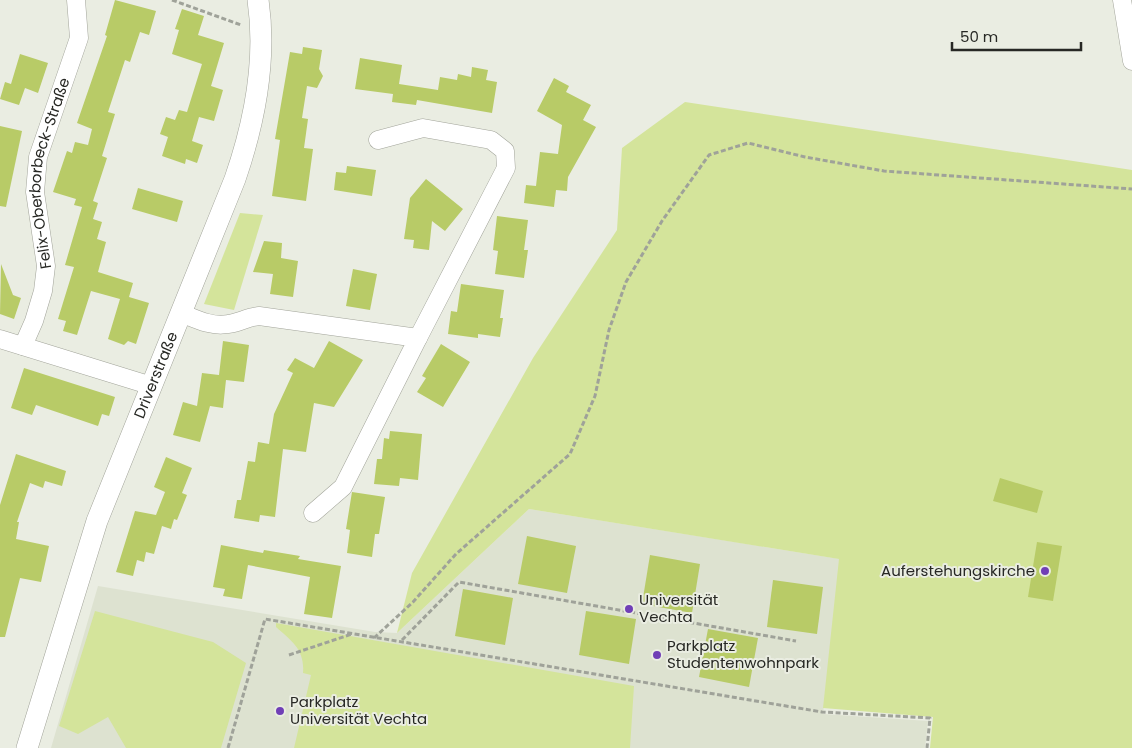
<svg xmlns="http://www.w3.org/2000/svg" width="1132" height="748" viewBox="0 0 1132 748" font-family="Poppins,sans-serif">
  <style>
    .built { fill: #dde2d0 }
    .green { fill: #d4e49b }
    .building { fill: #b8cb67 }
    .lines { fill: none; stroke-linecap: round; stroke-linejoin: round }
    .minor-casing { stroke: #a2a49a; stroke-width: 19 }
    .tertiary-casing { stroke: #a2a49a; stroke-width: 22 }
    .path { stroke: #9fa299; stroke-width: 3; stroke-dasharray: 5 2.5; stroke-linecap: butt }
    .minor { stroke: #fff; stroke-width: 18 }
    .tertiary { stroke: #fff; stroke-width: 21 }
    .poi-dot { fill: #703fb6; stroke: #eaede2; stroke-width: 2 }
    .labels { text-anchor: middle; stroke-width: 4; stroke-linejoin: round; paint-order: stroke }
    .street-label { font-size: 15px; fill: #272824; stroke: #eaede2 }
    .poi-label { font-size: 15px; fill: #272824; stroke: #eaede2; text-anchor: start }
  </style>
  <rect width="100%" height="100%" fill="#eaede2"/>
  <polygon class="built" points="529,509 840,559 823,714 928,721 925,748 51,748 98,586 375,632 397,633"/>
  <g class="green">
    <polygon points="685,102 1132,170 1132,748 930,748 933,717 823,708 839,559 529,509 397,633 412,573 533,358 617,230 622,148"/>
    <polygon points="240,213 263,215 234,310 204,304"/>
    <polygon points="95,611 213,642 246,663 221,748 126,748 108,717 78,734 59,726"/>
    <path d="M276,623l358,63 -4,62h-336l17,-73 -8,-2c2,-23 -11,-32 -27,-46z"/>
  </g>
  <g class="building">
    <polygon points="115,0 156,11 149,35 140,32 130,62 125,60 108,112 115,114 102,156 107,158 93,201 98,203 93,219 102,222 97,239 106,242 98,272 133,283 129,297 149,303 136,344 128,341 124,345 108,339 120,299 91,291 77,335 63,331 66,321 58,319 74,267 65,265 82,207 74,205 76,199 53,192 67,151 72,153 75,142 88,145 92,129 77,123 107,36 105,35"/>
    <polygon points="182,9 204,16 198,35 224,43 211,86 223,90 214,121 199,117 192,141 203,145 197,163 186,159 185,164 162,156 168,137 160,134 166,117 175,120 179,110 187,112 202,64 172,54 179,30 175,29"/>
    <polygon points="303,47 322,50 319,69 323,76 317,88 307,86 302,118 308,119 304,148 313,149 306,201 272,196 280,140 275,139 290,52 302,54"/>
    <polygon points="20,54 48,63 38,93 25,88 19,105 0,99 5,82 11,84"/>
    <polygon points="360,58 402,65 399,84 438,90 440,77 457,80 458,74 471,77 472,67 488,70 486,80 497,82 492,113 417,100 416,105 392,102 393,94 355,89"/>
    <polygon points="554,78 569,86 566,92 591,105 583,120 596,127 568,177 567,191 556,190 554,207 524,203 526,185 536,186 540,152 558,154 562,125 537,111"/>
    <polygon points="0,126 22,131 6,207 0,206"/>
    <polygon points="347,166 376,170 372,196 334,190 336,172 346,173"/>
    <polygon points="426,179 463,209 445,231 432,221 429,250 413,248 414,240 404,239 410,198"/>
    <polygon points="138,188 183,201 177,222 132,209"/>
    <polygon points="497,216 528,220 524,250 528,250 524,278 495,274 498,251 493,250"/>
    <polygon points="264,241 282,243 281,258 298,261 293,297 270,294 273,274 253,272"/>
    <polygon points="1,264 13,295 21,298 14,319 0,314"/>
    <polygon points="353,269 377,274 370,310 346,306"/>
    <polygon points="461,284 504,290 500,318 503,318 500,337 478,334 478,338 448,334 451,311 457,312"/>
    <polygon points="223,341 249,345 244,382 226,380 223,408 210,406 200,442 173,435 183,402 197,406 202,373 219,375"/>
    <polygon points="329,341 363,360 334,407 314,403 306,452 283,449 275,517 260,515 259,522 234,518 237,500 241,500 248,461 255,462 258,442 269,444 274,414 293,373 287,370 295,358 314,368"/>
    <polygon points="441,344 470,362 443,407 417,392 426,378 422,376"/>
    <polygon points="24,368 115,397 109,416 102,414 98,426 36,405 32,415 11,408"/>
    <polygon points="390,431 422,434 418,480 400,478 399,486 374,484 377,459 382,459 384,438 389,439"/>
    <polygon points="16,454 66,471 62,486 45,481 43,488 30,483 17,522 19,522 16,539 49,546 41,582 20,578 5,637 0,637 0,505"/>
    <polygon points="166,457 192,468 182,493 187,495 177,520 174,519 171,529 162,526 154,554 146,552 144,562 137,560 133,576 116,572 135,511 156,515 165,492 154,487"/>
    <polygon points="1000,478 1043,491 1037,513 993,501"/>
    <polygon points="352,492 385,497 379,534 375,534 372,557 347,553 350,530 346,529"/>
    <polygon points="527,536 576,546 567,593 518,584"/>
    <polygon points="1037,542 1062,546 1053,601 1028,597"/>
    <polygon points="221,545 263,553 264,550 300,556 298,559 341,566 332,618 304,614 310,577 248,565 242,599 223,596 225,589 213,587"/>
    <polygon points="650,555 700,564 692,613 642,604"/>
    <polygon points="773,580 823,587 817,634 767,627"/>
    <polygon points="463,589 513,598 505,645 455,636"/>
    <polygon points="586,611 636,619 629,664 579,655"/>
    <polygon points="708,629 758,638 749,687 699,677"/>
  </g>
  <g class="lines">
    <g class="minor-casing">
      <g id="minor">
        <polyline points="1122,0 1132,61"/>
        <polyline points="378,140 423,128 491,140 505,151 506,168 418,338"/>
        <path d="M181,313c15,6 30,14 47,11 10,-1 20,-7 31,-8l159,22 -75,149 -30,26"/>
        <polyline points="0,339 152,386"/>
        <path id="s1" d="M23,346l11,-25 9,-30 3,-25 -11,-74 3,-35 41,-119 -3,-38"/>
      </g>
    </g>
    <g class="tertiary-casing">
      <g id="tertiary">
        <path id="s2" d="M27,748l70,-227 138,-342c20,-58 32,-118 23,-179"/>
      </g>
    </g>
    <g class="path">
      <polyline points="172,0 241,25"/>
      <polyline points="374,638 413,602 456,554 570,454 595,396 609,330 626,282 662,221 709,155 748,143 805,157 884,171 1132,189"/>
      <polyline points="402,640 459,582 796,641"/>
      <polyline points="289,655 352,634"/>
      <polyline points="228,748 265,619 822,712 930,718 927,748"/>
    </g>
    <use href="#minor" class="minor"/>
    <use href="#tertiary" class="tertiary"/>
  </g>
  <g class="poi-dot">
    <circle cx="1045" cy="571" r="5"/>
    <circle cx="629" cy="609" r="5"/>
    <circle cx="657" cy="655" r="5"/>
    <circle cx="280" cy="711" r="5"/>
  </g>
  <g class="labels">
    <g class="street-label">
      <text dy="5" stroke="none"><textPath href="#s1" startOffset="179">Felix-Oberborbeck-Straße</textPath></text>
      <text dy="5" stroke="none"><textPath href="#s2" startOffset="395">Driverstraße</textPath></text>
    </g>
    <g class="poi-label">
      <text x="1035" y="576" text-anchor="end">Auferstehungskirche</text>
      <text x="639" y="605">Universität<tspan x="639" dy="17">Vechta</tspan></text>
      <text x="667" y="651">Parkplatz<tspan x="667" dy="17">Studentenwohnpark</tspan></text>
      <text x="290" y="707">Parkplatz<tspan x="290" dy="17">Universität Vechta</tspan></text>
    </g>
  </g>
  <path d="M952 42v8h129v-8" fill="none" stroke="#272824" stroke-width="2.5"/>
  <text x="960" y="42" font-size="15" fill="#272824" stroke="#eaede2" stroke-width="4" paint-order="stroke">50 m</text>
</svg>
